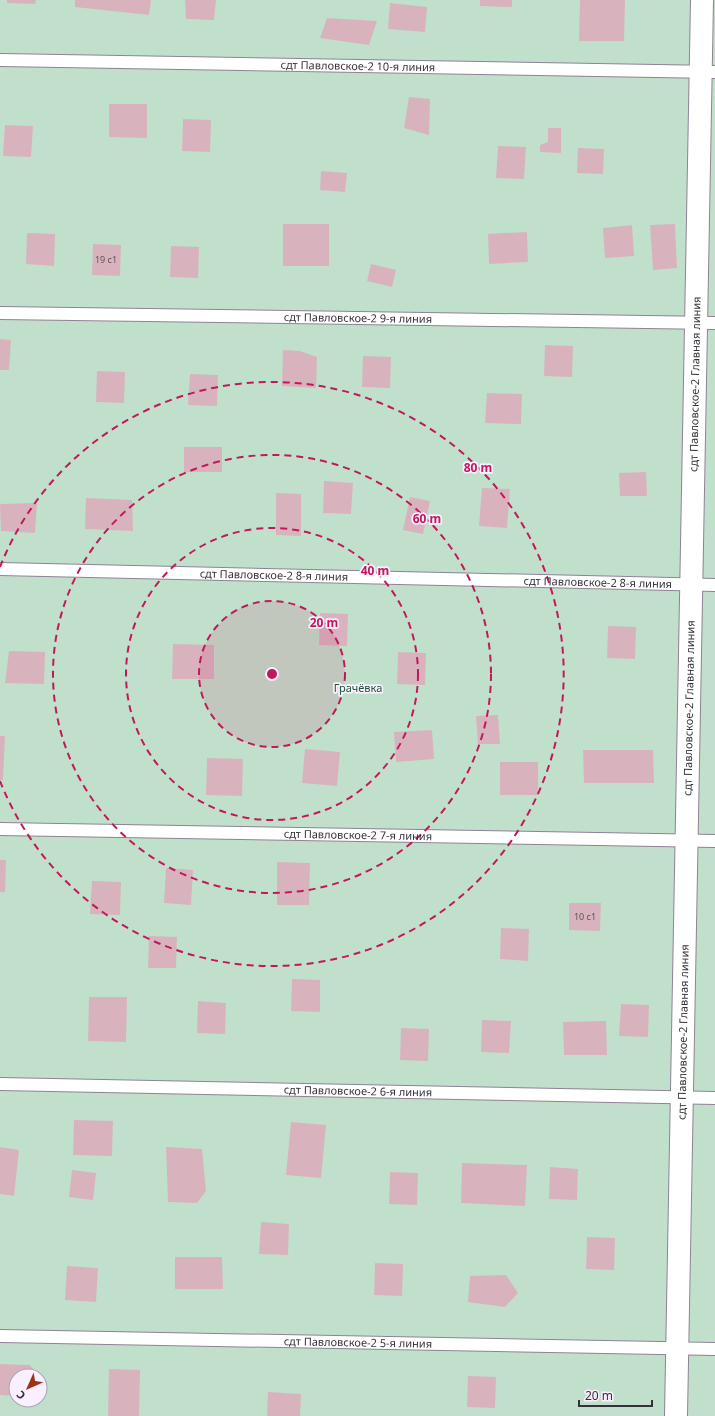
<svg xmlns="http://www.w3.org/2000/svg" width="715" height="1416" viewBox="0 0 715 1416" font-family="'Noto Sans',sans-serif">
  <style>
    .green { fill: #c1e0cb; fill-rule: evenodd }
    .building { fill: #d8b3be }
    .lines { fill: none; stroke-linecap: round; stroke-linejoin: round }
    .lane-casing { stroke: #8e8395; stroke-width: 14 }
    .street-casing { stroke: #8e8395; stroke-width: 24 }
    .lane { stroke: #fff; stroke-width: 12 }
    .street { stroke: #fff; stroke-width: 22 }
    .ring { fill: none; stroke: #c2185b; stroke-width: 2; stroke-dasharray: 7 5 }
    .labels { text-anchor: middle; stroke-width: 3.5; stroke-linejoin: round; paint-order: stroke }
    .number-label { font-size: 9px; fill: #5e525a }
    .street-label { font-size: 11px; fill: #363139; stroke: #f9efff }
    .park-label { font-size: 11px; fill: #1f5335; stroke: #f9efff }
    .centre { fill: #c2185b; stroke: #f9efff; stroke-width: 2 }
    .ring-label { font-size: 12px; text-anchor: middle; font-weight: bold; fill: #c2185b; stroke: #f9efff; stroke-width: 3.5; stroke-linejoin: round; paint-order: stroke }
  </style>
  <rect width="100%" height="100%" fill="#ede0f4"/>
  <path class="green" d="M0,0h715v1416h-715zM16,1376h24v24h-24z"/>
  <g class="building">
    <polygon points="7,0 36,0 35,4 7,3"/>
    <polygon points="75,0 151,0 149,15 75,7"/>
    <polygon points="185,0 216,0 214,20 186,19"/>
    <polygon points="480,0 512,0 512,7 480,6"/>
    <polygon points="580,0 625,0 624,41 579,41"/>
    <polygon points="390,3 427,7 425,32 388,29"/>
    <polygon points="327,18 377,21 369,45 320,38"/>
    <polygon points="409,97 430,99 429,135 404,128"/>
    <polygon points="109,104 147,104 147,138 109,137"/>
    <polygon points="183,119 211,120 210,152 182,151"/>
    <polygon points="5,125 33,126 31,157 3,156"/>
    <polygon points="548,128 561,128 561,153 540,152 540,145 548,142"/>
    <polygon points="498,146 526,147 524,179 496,178"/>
    <polygon points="578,148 604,149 603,174 577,173"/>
    <polygon points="321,171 347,173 345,192 320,190"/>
    <rect x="283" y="224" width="46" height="42"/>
    <polygon points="675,224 677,268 653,270 650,225"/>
    <polygon points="632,225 634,256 605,258 603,228"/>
    <polygon points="527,232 528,262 489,264 488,234"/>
    <polygon points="27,233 55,234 54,266 26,264"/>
    <polygon points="93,244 121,245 120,276 92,275"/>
    <polygon points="171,246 199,247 198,278 170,277"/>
    <polygon points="371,264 396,270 392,287 367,281"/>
    <polygon points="0,339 11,340 9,370 0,370"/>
    <polygon points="545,345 573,346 572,377 544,376"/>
    <polygon points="283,350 300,351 317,357 316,388 282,386"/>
    <polygon points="363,356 391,357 390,388 362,387"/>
    <polygon points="97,371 125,372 124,403 96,402"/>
    <polygon points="190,374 218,375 217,406 188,405"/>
    <polygon points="487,393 522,394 521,424 485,423"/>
    <rect x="184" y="447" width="38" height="25"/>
    <polygon points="646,472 647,496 620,496 619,473"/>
    <polygon points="324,481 353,483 351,514 323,513"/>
    <polygon points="482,488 510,489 507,528 479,526"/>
    <polygon points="276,493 301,494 301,536 276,535"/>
    <polygon points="410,497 430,501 423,534 403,530"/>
    <polygon points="86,498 132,500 133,531 85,529"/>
    <polygon points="37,503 35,533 1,531 0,504"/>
    <polygon points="320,613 348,614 347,646 319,645"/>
    <polygon points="608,626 636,627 635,659 607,658"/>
    <polygon points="173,644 214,645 214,679 172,679"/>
    <polygon points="9,651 45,652 44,684 5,683"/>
    <polygon points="398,652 426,653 425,685 397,684"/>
    <polygon points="498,715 500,744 478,744 476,716"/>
    <polygon points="432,730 434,759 396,762 394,732"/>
    <polygon points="0,736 5,736 3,780 0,780"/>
    <polygon points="305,749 340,752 337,786 302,783"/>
    <polygon points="583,750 653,750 654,783 584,783"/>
    <polygon points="207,758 243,759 242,796 206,795"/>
    <rect x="500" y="762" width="38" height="33"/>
    <polygon points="0,860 6,860 5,892 0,892"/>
    <polygon points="277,862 310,863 309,905 277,905"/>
    <polygon points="166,868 193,870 191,905 164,903"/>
    <polygon points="92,881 121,882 120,915 90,914"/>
    <polygon points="569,903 601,903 600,931 569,930"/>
    <polygon points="501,928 529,929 528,961 500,959"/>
    <polygon points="149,936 177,937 176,968 148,968"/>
    <polygon points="292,979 320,980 320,1012 291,1011"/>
    <polygon points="89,997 127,997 126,1042 88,1041"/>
    <polygon points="198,1001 226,1003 225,1034 197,1033"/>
    <polygon points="621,1004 649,1005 648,1037 619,1036"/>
    <polygon points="482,1020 511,1021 509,1053 481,1052"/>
    <polygon points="606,1021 607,1055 564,1055 563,1022"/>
    <polygon points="401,1028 429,1029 428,1061 400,1060"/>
    <polygon points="74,1120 113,1121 112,1156 73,1155"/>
    <polygon points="291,1122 326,1125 321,1178 286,1175"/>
    <polygon points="0,1147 19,1150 14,1196 0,1194"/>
    <polygon points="166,1147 202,1149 206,1191 197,1203 168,1202"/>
    <polygon points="462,1163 527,1165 525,1206 461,1203"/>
    <polygon points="550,1167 578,1169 577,1200 549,1199"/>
    <polygon points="72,1170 96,1173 93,1200 69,1197"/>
    <polygon points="390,1172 418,1173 417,1205 389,1204"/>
    <polygon points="261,1222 289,1224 288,1255 259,1254"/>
    <polygon points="587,1237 615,1238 614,1270 586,1269"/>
    <polygon points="175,1257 222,1257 223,1289 175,1289"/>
    <polygon points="375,1263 403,1264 402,1296 374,1295"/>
    <polygon points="67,1266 98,1268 96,1302 65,1300"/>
    <polygon points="506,1275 518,1293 505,1307 468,1302 470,1276"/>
    <polygon points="0,1364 30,1365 38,1376 16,1376 16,1396 0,1395"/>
    <polygon points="109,1369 140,1370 139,1416 108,1416"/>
    <polygon points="468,1376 496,1377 495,1408 467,1407"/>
    <polygon points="268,1392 301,1394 300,1416 267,1416"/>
  </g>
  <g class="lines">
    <g class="lane-casing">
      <g id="lane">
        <path id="s1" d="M0,60l715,12"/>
        <path id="s2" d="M0,313l715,10"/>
        <path id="s3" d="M0,569l715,16"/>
        <path id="s4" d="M0,829l715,12"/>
        <path id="s5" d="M0,1084l715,14"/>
        <path id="s6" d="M0,1336l715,13"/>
      </g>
    </g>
    <g class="street-casing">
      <g id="street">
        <path id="s7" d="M676,1416l26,-1416"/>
      </g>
    </g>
    <use href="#lane" class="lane"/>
    <use href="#street" class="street"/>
  </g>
  <circle cx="272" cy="674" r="73" fill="#c2185b" fill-opacity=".12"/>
  <g class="ring">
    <circle cx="272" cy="674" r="73"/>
    <circle cx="272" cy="674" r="146"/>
    <circle cx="272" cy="674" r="219"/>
    <path d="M0 567A292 292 0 1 1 0 781"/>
  </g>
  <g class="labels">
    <g class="number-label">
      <text x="106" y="263">19 с1</text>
      <text x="585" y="920">10 с1</text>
    </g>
    <g class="street-label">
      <text dy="4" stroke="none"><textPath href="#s1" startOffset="358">сдт Павловское-2 10-я линия</textPath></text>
      <text dy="4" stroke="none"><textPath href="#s2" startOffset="358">сдт Павловское-2 9-я линия</textPath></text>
      <text dy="4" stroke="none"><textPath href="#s7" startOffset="1032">сдт Павловское-2 Главная линия</textPath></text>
      <text dy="4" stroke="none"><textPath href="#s3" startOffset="274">сдт Павловское-2 8-я линия</textPath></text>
      <text dy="4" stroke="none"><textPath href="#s3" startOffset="598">сдт Павловское-2 8-я линия</textPath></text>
      <text dy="4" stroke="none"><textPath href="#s7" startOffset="708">сдт Павловское-2 Главная линия</textPath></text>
      <text dy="4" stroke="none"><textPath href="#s4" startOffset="358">сдт Павловское-2 7-я линия</textPath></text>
      <text dy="4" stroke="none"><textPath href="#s7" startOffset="384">сдт Павловское-2 Главная линия</textPath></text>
      <text dy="4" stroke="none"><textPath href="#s5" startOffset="358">сдт Павловское-2 6-я линия</textPath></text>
      <text dy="4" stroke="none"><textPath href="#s6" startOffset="358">сдт Павловское-2 5-я линия</textPath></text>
    </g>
    <g class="park-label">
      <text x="358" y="692">Грачёвка</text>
    </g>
  </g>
  <circle cx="272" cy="674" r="6" class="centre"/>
  <g class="ring-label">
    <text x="478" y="472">80 m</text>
    <text x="427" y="523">60 m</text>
    <text x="375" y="575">40 m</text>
    <text x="324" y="627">20 m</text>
  </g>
  <g transform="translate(28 1388) rotate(225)"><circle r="19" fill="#f9efff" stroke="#aba3b0"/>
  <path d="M0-3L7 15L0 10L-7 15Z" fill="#9b3417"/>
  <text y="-6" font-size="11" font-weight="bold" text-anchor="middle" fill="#363139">С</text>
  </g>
  <path d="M579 1400v6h73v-6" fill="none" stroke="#363139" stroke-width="2"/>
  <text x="585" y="1400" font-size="12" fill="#363139" stroke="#f9efff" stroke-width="3" paint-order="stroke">20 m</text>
</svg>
